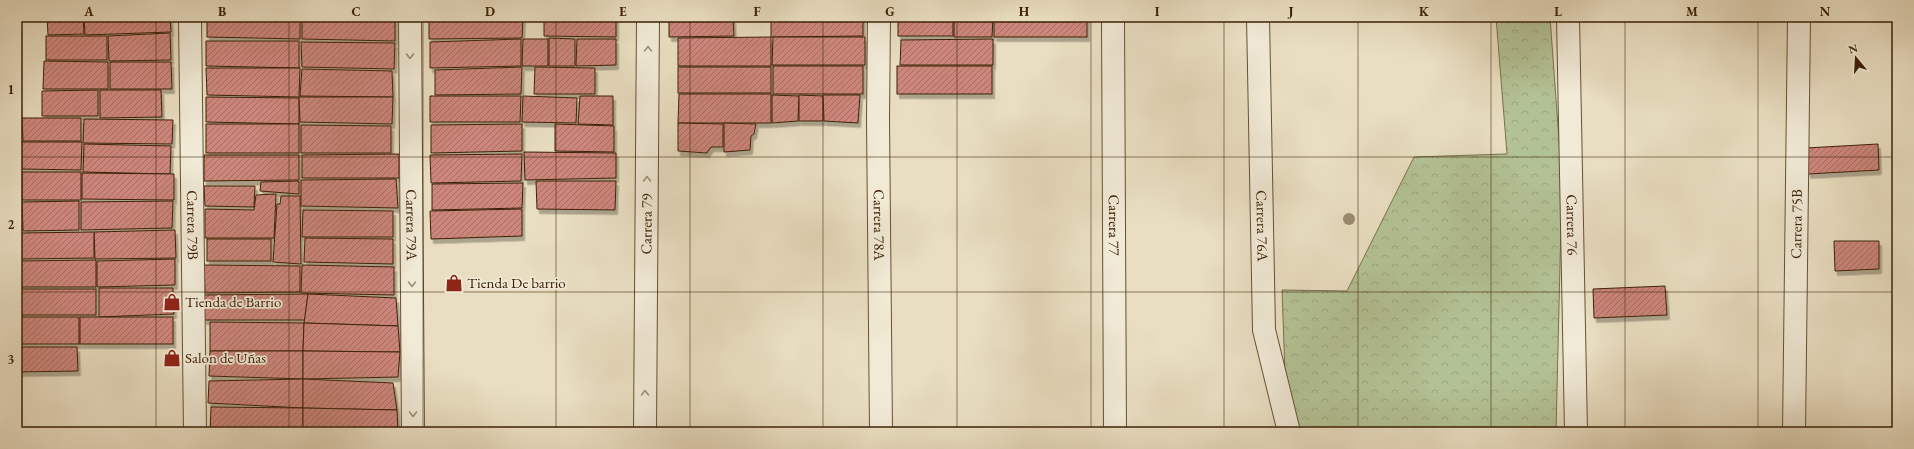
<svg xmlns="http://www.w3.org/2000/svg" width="1914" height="449" viewBox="0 0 1914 449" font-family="'EB Garamond',serif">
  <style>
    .park { fill: url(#park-crowns); stroke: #78714c }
    .building { fill: url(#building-hatch); stroke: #3d2004; filter: url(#shadow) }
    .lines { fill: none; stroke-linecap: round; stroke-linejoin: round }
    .minor-casing { stroke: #685033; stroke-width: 24 }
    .tertiary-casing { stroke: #685033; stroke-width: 24 }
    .minor { stroke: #f1ead7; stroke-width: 22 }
    .tertiary { stroke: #f1ead7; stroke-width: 22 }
    .tree { fill: #9a8c6d }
    .oneway { stroke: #a08f78 }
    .grid { fill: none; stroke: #3d2004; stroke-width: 1; stroke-opacity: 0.55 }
    .labels { text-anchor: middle; stroke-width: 3.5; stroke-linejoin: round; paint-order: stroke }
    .street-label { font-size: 15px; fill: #3d2004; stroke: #f1ead7 }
    .poi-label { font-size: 15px; fill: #3d2004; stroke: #f1ead7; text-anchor: start }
    .neatline { fill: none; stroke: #3d2004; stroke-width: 1.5 }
    .grid-label { font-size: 13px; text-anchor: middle; font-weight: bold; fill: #3d2004 }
  </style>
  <defs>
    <pattern id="park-crowns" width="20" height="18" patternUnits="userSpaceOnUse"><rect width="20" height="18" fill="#b3c295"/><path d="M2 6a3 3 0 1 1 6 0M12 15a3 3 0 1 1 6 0" fill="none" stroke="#9ba67f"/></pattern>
    <pattern id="building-hatch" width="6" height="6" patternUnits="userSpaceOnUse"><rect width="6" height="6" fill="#cd867b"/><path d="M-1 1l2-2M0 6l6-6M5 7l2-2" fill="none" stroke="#a86d63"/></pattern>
    <filter id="shadow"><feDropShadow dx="2.5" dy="4.5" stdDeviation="0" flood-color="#0004"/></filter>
  </defs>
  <rect width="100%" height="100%" fill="#e9dec1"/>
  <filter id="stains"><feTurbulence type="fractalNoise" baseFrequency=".005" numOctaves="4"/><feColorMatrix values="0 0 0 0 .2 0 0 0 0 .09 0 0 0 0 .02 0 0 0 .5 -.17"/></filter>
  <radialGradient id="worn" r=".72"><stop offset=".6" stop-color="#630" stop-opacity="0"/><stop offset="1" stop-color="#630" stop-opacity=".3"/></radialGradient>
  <polygon class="park" points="1496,17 1550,17 1562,181 1556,432 1300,432 1285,373 1282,290 1347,291 1414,157 1507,154"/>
  <g class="building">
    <polygon points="47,17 83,17 84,34 48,35"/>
    <polygon points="84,17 170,17 171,32 85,35"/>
    <polygon points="207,17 300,17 300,39 207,37"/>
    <polygon points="302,17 395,17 395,41 302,39"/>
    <polygon points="429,17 523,17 522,38 429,39"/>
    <polygon points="544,17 616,17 616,37 544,36"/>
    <polygon points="669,17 733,17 734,36 669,37"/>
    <polygon points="771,17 863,17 863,36 771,37"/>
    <rect x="898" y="17" width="55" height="19"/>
    <polygon points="954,17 993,17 992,37 954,37"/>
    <rect x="994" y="17" width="93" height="20"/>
    <polygon points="170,33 171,60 109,61 108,36"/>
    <rect x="46" y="36" width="61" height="24"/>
    <polygon points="771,37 771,66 678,66 678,38"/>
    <polygon points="773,37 865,37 865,65 772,65"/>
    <polygon points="549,38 575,39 575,66 549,66"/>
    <polygon points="521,39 521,66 430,68 430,42"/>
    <polygon points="523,39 548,39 548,66 522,66"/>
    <polygon points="577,39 616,39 616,65 576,66"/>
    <polygon points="993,39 993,65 900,65 901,40"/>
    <polygon points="206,41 299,41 299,68 206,66"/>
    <polygon points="301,42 395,43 394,69 302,67"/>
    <polygon points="44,61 108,62 108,89 43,89"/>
    <polygon points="110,62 171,62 172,89 110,89"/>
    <rect x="773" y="66" width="90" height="28"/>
    <rect x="897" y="66" width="95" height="28"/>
    <polygon points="522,67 521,94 435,95 435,70"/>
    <polygon points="535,67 595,68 595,94 534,94"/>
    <rect x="678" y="67" width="93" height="26"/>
    <polygon points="206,68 300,68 299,97 207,95"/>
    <polygon points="302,69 392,71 393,97 300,96"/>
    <polygon points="98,90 98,116 42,116 42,91"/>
    <polygon points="100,90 161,90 162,117 100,118"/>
    <polygon points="679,94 771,94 771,123 678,123"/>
    <polygon points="772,95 799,96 798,121 772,123"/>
    <polygon points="799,95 823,96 823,121 799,121"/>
    <polygon points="823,95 860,95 858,123 824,121"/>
    <polygon points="430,96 521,96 520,122 430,122"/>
    <polygon points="523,96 577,98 576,123 522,122"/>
    <polygon points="580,96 613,96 613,125 578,124"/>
    <polygon points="206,97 299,98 299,124 206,122"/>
    <polygon points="299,97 393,97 392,124 300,122"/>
    <polygon points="22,118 81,118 81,141 23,141"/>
    <polygon points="84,119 173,120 172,144 83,143"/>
    <polygon points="678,123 723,124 723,147 711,147 707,153 678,151"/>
    <polygon points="724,123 756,124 754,134 751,136 750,150 724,152"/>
    <rect x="206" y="124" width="93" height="29"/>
    <polygon points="522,124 522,151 431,153 431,125"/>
    <polygon points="555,124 614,126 614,152 555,151"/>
    <polygon points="301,125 391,126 391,153 301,153"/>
    <polygon points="21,142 82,142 81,170 21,169"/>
    <polygon points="84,144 171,146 170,174 83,172"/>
    <polygon points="1878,144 1879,170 1808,174 1806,148"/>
    <polygon points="524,152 616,153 616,178 525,180"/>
    <polygon points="399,154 399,178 302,178 302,155"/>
    <polygon points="522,154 521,181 431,183 430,155"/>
    <polygon points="204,155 299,155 299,180 204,181"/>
    <rect x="22" y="172" width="59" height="28"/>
    <polygon points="82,173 174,174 174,200 82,199"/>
    <polygon points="396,179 398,208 301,206 301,180"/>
    <polygon points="299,181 299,194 260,191 261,182"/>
    <polygon points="536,181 616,181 615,210 537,209"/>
    <polygon points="523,183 522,208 432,210 432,184"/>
    <polygon points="204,186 255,186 254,207 205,206"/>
    <polygon points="276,194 274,238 205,238 205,209 254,210 256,195"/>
    <polygon points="281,196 300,196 301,264 273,262 277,204 280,204"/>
    <polygon points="79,201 79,230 23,231 22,202"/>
    <polygon points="173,201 172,228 81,230 81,202"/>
    <polygon points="522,209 522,236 431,239 430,211"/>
    <polygon points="303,210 393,211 393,237 302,237"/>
    <polygon points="175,230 176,258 95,259 94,232"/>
    <polygon points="94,232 94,258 19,259 19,233"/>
    <polygon points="305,238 393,239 393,264 304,262"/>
    <rect x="207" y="239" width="64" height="22"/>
    <polygon points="1834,241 1879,241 1879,269 1835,271"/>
    <polygon points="175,259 175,285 97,287 97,261"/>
    <polygon points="96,260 96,287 19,287 19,261"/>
    <polygon points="204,265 300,266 300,292 205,293"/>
    <polygon points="302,265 394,267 394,295 301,293"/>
    <polygon points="1665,286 1667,315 1594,318 1593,289"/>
    <polygon points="99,288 173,288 174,314 99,317"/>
    <rect x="17" y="289" width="79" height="26"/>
    <polygon points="308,294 305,320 204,320 204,295"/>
    <polygon points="308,294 396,298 398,326 304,323"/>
    <rect x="17" y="317" width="62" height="27"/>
    <rect x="80" y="317" width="93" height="27"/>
    <polygon points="210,322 304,323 303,351 210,351"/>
    <polygon points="304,323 398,326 400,352 303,351"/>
    <polygon points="17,347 77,347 78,371 17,372"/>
    <polygon points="210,351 303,351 303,379 209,376"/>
    <polygon points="303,351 400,352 398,377 303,379"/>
    <polygon points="303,379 303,408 208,403 209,381"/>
    <polygon points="303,379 393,383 397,410 303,408"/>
    <polygon points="211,407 303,408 303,432 210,432"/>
    <polygon points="303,408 397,410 398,432 303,432"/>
  </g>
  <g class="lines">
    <g class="minor-casing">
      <g id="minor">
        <path id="s1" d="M190,17l5,415"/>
        <path id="s2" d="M410,17l3,415"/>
        <path id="s3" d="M879,17l-1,102 3,313"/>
        <path id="s4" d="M1113,17l2,415"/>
        <path id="s5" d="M1258,17l6,313 25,102"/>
        <path id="s6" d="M1794,432l5,-415"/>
      </g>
    </g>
    <g class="tertiary-casing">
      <g id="tertiary">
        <path id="s7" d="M1568,17l8,415"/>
        <path id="s8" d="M645,432l3,-415"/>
      </g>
    </g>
    <use href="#minor" class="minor"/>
    <use href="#tertiary" class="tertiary"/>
  </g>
  <circle class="tree" cx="1349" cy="219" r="6"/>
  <defs><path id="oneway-chevron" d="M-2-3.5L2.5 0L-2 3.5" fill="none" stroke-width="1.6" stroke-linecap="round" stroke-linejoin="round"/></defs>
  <g class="oneway">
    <use href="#oneway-chevron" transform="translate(648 49) rotate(-90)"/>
    <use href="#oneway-chevron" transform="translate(410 56) rotate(90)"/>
    <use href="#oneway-chevron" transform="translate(647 179) rotate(-90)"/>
    <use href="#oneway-chevron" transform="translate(412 284) rotate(90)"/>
    <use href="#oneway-chevron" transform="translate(645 393) rotate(-90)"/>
    <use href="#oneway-chevron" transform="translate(413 414) rotate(90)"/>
  </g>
  <path class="grid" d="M156,17v415M289,17v415M423,17v415M556,17v415M690,17v415M823,17v415M957,17v415M1091,17v415M1224,17v415M1358,17v415M1491,17v415M1625,17v415M1758,17v415M17,157h1880M17,292h1880"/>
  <defs>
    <g id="shop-bare" transform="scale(1.38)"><path d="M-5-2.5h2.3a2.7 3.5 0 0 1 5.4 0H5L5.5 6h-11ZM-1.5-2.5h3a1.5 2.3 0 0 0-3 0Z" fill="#8f2418" stroke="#f1ead7" stroke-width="2.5" paint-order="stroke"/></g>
  </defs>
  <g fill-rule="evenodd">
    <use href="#shop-bare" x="454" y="283"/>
    <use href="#shop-bare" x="172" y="302"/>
    <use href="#shop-bare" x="172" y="358"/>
  </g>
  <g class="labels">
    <g class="street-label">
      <text dy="5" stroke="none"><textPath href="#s1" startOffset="208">Carrera 79B</textPath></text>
      <text dy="5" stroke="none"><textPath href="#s2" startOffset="208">Carrera 79A</textPath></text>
      <text dy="5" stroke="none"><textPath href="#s8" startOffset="208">Carrera 79</textPath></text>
      <text dy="5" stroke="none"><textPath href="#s3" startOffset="208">Carrera 78A</textPath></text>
      <text dy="5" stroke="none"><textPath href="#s4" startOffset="208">Carrera 77</textPath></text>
      <text dy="5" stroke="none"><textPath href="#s7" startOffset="208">Carrera 76</textPath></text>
      <text dy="5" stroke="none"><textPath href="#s6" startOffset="208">Carrera 75B</textPath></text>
      <text dy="5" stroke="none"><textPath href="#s5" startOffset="209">Carrera 76A</textPath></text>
    </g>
    <g class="poi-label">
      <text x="467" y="288">Tienda De barrio</text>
      <text x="185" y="307">Tienda de Barrio</text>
      <text x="185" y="363">Salon de Uñas</text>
    </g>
  </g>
  <rect width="1914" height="449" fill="none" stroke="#e9dec1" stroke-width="44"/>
  <g transform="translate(1856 58) rotate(342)" stroke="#f1ead7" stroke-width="3" paint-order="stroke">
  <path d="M0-3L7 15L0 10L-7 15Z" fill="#3d2004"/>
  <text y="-6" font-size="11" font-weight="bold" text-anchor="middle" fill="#3d2004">N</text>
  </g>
  <rect x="22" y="22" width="1870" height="405" class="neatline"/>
  <g class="grid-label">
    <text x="89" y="16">A</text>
    <text x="222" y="16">B</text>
    <text x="356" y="16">C</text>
    <text x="490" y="16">D</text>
    <text x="623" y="16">E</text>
    <text x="757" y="16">F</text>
    <text x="890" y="16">G</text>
    <text x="1024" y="16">H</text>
    <text x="1157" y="16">I</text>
    <text x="1291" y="16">J</text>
    <text x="1424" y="16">K</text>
    <text x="1558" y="16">L</text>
    <text x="1692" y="16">M</text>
    <text x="1825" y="16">N</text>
    <text x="11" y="94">1</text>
    <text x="11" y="229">2</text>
    <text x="11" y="364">3</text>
  </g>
  <rect width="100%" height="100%" filter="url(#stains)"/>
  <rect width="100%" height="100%" fill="url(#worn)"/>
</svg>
